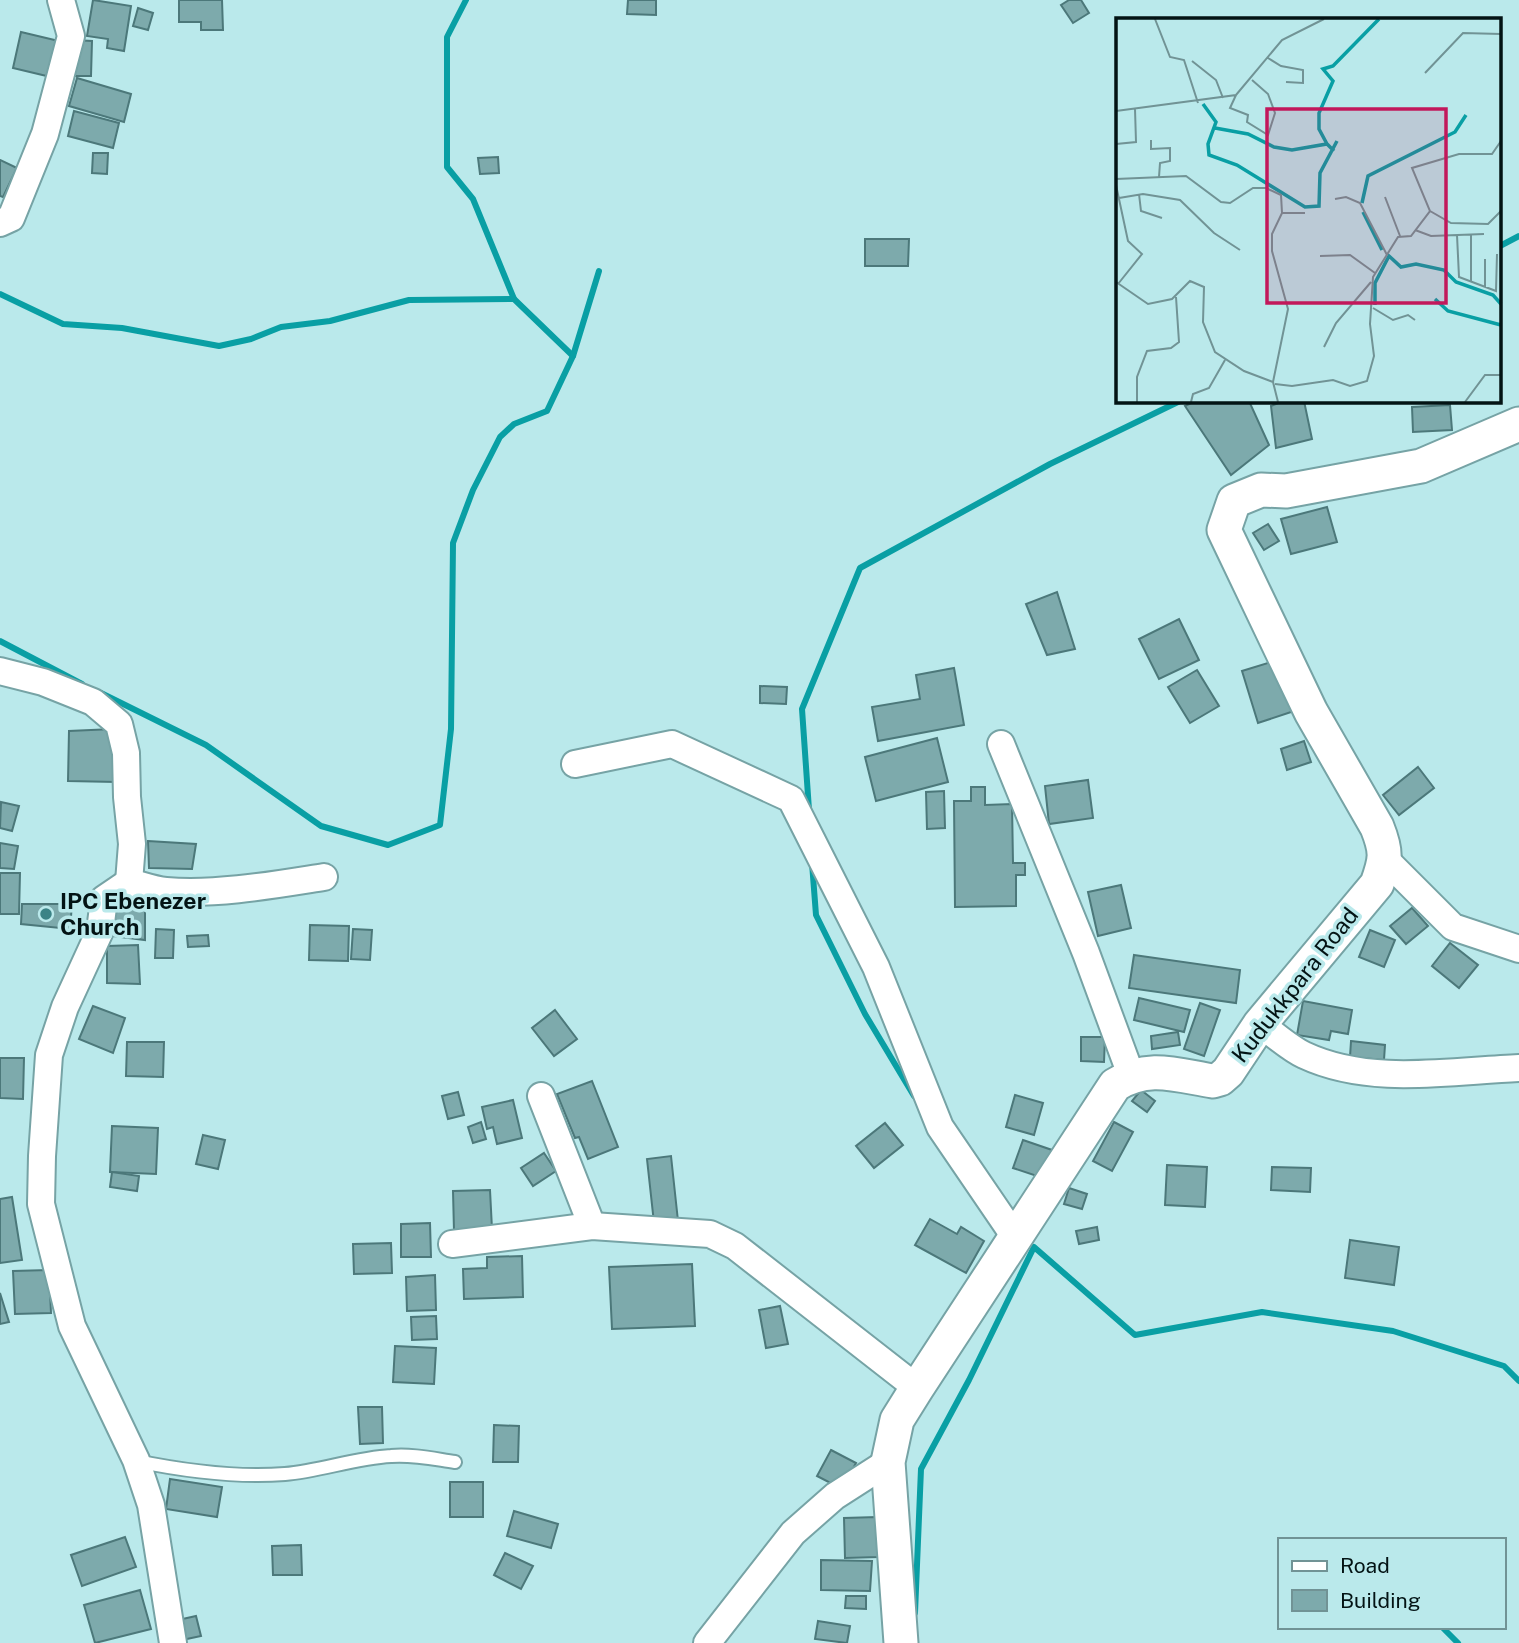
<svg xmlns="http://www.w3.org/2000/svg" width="1519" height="1643" viewBox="0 0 1519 1643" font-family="'Public Sans',sans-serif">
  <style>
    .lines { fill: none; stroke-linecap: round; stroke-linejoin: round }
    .stream { stroke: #099fa4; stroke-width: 6 }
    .building { fill: #7daaac; stroke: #4c787a; stroke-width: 2 }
    .service-casing { stroke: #76a3a5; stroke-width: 16 }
    .minor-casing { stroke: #76a3a5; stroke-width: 30 }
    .tertiary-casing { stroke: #76a3a5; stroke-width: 37 }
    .service { stroke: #fff; stroke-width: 12 }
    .minor { stroke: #fff; stroke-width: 26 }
    .tertiary { stroke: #fff; stroke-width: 33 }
    .poi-dot { fill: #3b8386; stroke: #bae9eb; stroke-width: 2.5 }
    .labels { text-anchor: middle; stroke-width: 7; stroke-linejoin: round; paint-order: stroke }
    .poi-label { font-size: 23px; font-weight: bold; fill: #031314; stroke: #bae9eb; text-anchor: start }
    .street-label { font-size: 23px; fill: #031314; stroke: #bae9eb }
    .inset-river { fill: none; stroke: #099fa4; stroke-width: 3.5 }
    .inset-road { fill: none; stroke: #719395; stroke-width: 2 }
    .view { fill: #c2185b; fill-opacity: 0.15; stroke: #c2185b; stroke-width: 3.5 }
    .inset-edge { fill: none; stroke: #031314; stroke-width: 3.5 }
  </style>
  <rect width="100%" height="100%" fill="#bae9eb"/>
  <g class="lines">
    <g class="stream">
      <polyline points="466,0 447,37 447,167 473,199 514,299"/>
      <polyline points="1500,246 1519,236"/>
      <polyline points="0,294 63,324 122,328 219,346 251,339 281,327 330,321 409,300 514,299 573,356"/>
      <polyline points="0,641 82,684"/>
      <polyline points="101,693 206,745 321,826 388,845 440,825 451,729 453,543 473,490 500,437 514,424 547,411 573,356 599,271"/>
      <polyline points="809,810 802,709 860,568 1050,464 1180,401"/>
      <polyline points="812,863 816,915 865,1014 914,1096"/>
      <polyline points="915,1613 921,1469 969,1380 1034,1247 1135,1335 1262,1312 1393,1331 1504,1366 1519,1381"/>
      <polyline points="1442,1627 1458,1643"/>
    </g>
  </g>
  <g class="building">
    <polygon points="93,0 131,6 124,51 107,48 108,39 87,36"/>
    <polygon points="179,0 222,0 223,30 201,30 201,22 179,22"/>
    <polygon points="628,0 656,0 656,15 627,14"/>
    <polygon points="1069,0 1081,0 1089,13 1073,23 1061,5"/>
    <polygon points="138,8 153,13 148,30 133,26"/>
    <polygon points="21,32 63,42 55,78 13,68"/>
    <polygon points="74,40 92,41 91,76 73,76"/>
    <polygon points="77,78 131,94 124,122 69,106"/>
    <polygon points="74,111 119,123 113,148 68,136"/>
    <polygon points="93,153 108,153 107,174 92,173"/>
    <polygon points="498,157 499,173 480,174 478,158"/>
    <polygon points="0,160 17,168 3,197 0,196"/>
    <polygon points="865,239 909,239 908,266 865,266"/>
    <polygon points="1195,401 1249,401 1269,445 1231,475 1185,406"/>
    <polygon points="1283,401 1304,401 1312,439 1276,448 1271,406"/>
    <polygon points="1450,405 1452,430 1413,432 1412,407"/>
    <polygon points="1327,507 1337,542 1291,554 1281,519"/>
    <polygon points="1268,524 1279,541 1264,550 1253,533"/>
    <polygon points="1057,592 1075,649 1047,655 1026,604"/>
    <polygon points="1179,619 1199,660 1159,679 1139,639"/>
    <polygon points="1281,659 1297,710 1258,723 1242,671"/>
    <polygon points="954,668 964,725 878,741 872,707 920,699 916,675"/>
    <polygon points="1197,670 1219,706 1190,723 1168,687"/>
    <polygon points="760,686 787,687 786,704 760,703"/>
    <polygon points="113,729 116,782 68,781 69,731"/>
    <polygon points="937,738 948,782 876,801 865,757"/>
    <polygon points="1304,741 1311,762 1287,770 1281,749"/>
    <polygon points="1418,767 1434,788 1399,815 1383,795"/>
    <polygon points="1088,780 1093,818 1049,824 1045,786"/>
    <polygon points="971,787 985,787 985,805 1012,804 1013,863 1025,863 1025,875 1016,875 1016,906 955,907 954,801 971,801"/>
    <polygon points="944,791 945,828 927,829 926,792"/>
    <polygon points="1,802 19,806 12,831 0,828"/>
    <polygon points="148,841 196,844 192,869 149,868"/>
    <polygon points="0,843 18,846 14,869 0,868"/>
    <polygon points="0,873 20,873 19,914 0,914"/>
    <polygon points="1121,885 1131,928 1098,936 1088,892"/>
    <polygon points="22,904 72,904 70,929 21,924"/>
    <polygon points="114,907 145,908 145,940 114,936"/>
    <polygon points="1412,908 1428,926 1406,944 1390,926"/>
    <polygon points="310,925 349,926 348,961 309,960"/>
    <polygon points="156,929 174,930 173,958 155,958"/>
    <polygon points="353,929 372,930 370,960 351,959"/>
    <polygon points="1370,930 1395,940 1384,967 1359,957"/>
    <polygon points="208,935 209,946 188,947 187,936"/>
    <polygon points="1450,943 1478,965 1459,988 1432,966"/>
    <polygon points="138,945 140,984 107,983 107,946"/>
    <polygon points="1134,955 1240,970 1236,1003 1129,988"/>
    <polygon points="1139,998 1190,1010 1184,1032 1134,1020"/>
    <polygon points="1303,1001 1352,1010 1348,1034 1331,1031 1329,1040 1297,1035"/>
    <polygon points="1200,1003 1220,1010 1204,1056 1184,1049"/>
    <polygon points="93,1006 125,1018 113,1053 79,1039"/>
    <polygon points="555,1010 577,1039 554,1056 532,1028"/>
    <polygon points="1178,1032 1180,1045 1152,1049 1151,1036"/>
    <polygon points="1081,1037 1105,1037 1104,1062 1081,1061"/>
    <polygon points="1351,1041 1385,1045 1384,1060 1350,1057"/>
    <polygon points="127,1042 164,1042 163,1077 126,1076"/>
    <polygon points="0,1058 24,1058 23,1099 0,1098"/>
    <polygon points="592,1081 618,1147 588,1159 579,1137 575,1138 557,1094"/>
    <polygon points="1141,1090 1155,1101 1147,1112 1132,1101"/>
    <polygon points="458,1092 464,1115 448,1119 442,1096"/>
    <polygon points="1015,1095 1043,1103 1034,1135 1006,1127"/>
    <polygon points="513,1100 522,1138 497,1144 493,1127 487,1129 482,1107"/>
    <polygon points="481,1122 486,1139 473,1143 468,1127"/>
    <polygon points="1114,1122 1133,1132 1112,1171 1093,1161"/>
    <polygon points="885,1123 903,1145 874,1168 856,1146"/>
    <polygon points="112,1126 158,1128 156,1174 110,1172"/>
    <polygon points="203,1135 225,1140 218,1169 196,1164"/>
    <polygon points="1023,1140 1052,1150 1043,1178 1013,1168"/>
    <polygon points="544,1153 556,1171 533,1186 521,1168"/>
    <polygon points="671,1156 678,1221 654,1223 647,1159"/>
    <polygon points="1167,1165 1207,1167 1205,1207 1165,1205"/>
    <polygon points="1272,1167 1311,1168 1310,1192 1271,1190"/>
    <polygon points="112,1172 139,1176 137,1191 110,1187"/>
    <polygon points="1069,1188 1087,1194 1082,1209 1064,1204"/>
    <polygon points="490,1190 492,1229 454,1231 453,1191"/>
    <polygon points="12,1197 22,1260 0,1263 0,1199"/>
    <polygon points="930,1219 957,1234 961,1227 984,1241 966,1273 915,1245"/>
    <polygon points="430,1223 431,1257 401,1257 401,1224"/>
    <polygon points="1097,1227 1099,1240 1079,1244 1076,1231"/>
    <polygon points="1350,1240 1399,1247 1394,1285 1345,1278"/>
    <polygon points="391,1243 392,1273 354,1274 353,1244"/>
    <polygon points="522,1256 523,1297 464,1299 463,1269 487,1268 487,1257"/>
    <polygon points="692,1264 695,1326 612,1329 609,1267"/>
    <polygon points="49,1270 51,1313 15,1314 13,1271"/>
    <polygon points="435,1275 436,1310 407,1311 406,1277"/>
    <polygon points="0,1293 9,1322 0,1324"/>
    <polygon points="780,1306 788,1344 766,1348 759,1310"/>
    <polygon points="436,1316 437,1339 412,1340 411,1317"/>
    <polygon points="395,1346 436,1348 434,1384 393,1382"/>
    <polygon points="358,1407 382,1407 383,1443 360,1444"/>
    <polygon points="494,1425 519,1426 518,1462 493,1462"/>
    <polygon points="831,1450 856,1463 842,1489 817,1476"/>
    <polygon points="170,1479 222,1487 217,1517 166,1509"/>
    <rect x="450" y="1482" width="33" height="35"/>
    <polygon points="514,1511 558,1524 551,1548 507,1536"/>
    <polygon points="877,1517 879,1557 845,1558 844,1518"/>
    <polygon points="125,1537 136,1567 82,1586 71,1555"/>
    <polygon points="301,1545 302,1575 273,1575 272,1546"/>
    <polygon points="505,1553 533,1566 521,1589 494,1575"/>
    <polygon points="821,1560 872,1561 870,1591 821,1590"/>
    <polygon points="140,1590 151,1629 95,1643 84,1605"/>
    <polygon points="846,1596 866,1596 866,1609 845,1608"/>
    <polygon points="196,1616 201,1636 182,1640 178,1620"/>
    <polygon points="818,1621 850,1626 847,1643 815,1639"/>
  </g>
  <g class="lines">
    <g class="service-casing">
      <path id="service" d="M136,1461c49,10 99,17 149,13 35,-3 70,-16 106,-18 21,-2 43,3 64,6"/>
    </g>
    <g class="minor-casing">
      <g id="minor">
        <polyline points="0,223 11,218 45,134 71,36 61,0"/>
        <polyline points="0,671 43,682 93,702 119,724 126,753 127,797 132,844 129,882"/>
        <polyline points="1001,744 1086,953 1131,1075"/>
        <polyline points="575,764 672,744 791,799 876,967 940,1127 1015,1237"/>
        <polyline points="1386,860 1453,927 1519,949"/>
        <path d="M1260,1024c14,10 29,24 44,31 66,31 145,16 215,13"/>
        <polyline points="541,1096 592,1226"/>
        <polyline points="452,1244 592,1226 710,1234 735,1246 917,1388"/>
        <path d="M173,1643l-22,-138 -15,-45 -64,-134 -31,-122 1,-48 7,-101 16,-48 35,-76 4,-32 25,-17c12,3 25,8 37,9 52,4 107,-6 158,-14"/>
        <polyline points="707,1643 793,1533 835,1496 888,1462"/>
      </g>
    </g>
    <g class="tertiary-casing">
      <path id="tertiary" d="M901,1643l-13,-181 9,-42 20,-32 198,-303c33,-21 61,-10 98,-4l7,-2 8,-7 32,-48 117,-140c9,-25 10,-32 0,-57l-66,-115 -87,-182 10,-29 27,-11 25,1 135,-25 98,-42"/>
    </g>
    <use href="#service" class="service"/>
    <use href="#minor" class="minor"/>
    <use href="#tertiary" class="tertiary"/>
  </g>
  <circle class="poi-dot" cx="46" cy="914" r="7"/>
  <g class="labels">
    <g class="poi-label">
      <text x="60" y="909">IPC Ebenezer<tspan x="60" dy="26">Church</tspan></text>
    </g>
    <g class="street-label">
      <text transform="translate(1295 985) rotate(-52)" y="8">Kudukkpara Road</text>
    </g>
  </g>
  <g transform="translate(1116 18)">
    <rect width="385" height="385" fill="#bae9eb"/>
    <path class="inset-river" d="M87,86l13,18 -8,22 1,11 28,10 68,42 14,-1 1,-33 17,-32M99,110l33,6 26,13 18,3 35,-6 7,7M211,126l-8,-15v-16l14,-32 -10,-12 10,-3 46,-47M246,185l6,-27 87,-44 11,-17M247,194l19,38M319,281l13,12 53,14M259,287v-22l14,-27 12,11 15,-3 28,6 12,12 37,13 8,9"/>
    <path class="inset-road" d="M39,1l15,38 14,3 14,43M152,40l13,8 22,4v13l-17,-1M76,43l24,19 7,18M309,55l38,-40 38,1M120,77l-6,13 18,7 -1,7 21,13 7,-22 -7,-19 -16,-14M0,93l120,-16 46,-55 42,-21M35,122v9l19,-1v13l-10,2 -1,14M0,126l20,-2 -1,-33M0,161l70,-3 35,26 9,1 23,-15h13l15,7 1,18M0,167l12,56 14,13 -24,30M23,176l2,17 21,7M269,179l15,39M3,180l24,-4 37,6 34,33 26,17M219,181l11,-2 14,6 27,52M314,193l21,12 37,1 13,-13M299,212l16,6 53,-2M341,217l2,42 37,14 1,-37M355,217v47M204,238l30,-1 25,18M0,264l32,22 24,-5 18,-18 14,6 -1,35 12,30 29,19 29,11 5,20M369,270v-29M257,290l20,12 15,-5 7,5M208,329l12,-24 35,-41M157,364l15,-73 -16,-58v-17l10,-21h23M159,366l17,2 41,-6 17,6 17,-5 7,-25 -4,-32 3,-47 25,-40 13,-1 19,-25 -18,-43 47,-14h33l9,-13M21,384v-25l10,-26 24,-3 8,-6 -3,-45M75,384l2,-8 16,-6 16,-28M349,384l20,-27h16"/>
    <path class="view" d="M151,91h179v194h-179z"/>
    <rect width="385" height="385" class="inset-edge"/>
  </g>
  <rect x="1278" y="1538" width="228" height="91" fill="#bae9eb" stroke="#719395" stroke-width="2"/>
  <rect x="1292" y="1561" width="35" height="10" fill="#ffffff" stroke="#719395" stroke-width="2"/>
  <text x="1340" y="1573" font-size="21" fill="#031314">Road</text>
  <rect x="1292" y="1590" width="35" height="21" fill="#7daaac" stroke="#719395" stroke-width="2"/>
  <text x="1340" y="1608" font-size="21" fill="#031314">Building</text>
</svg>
